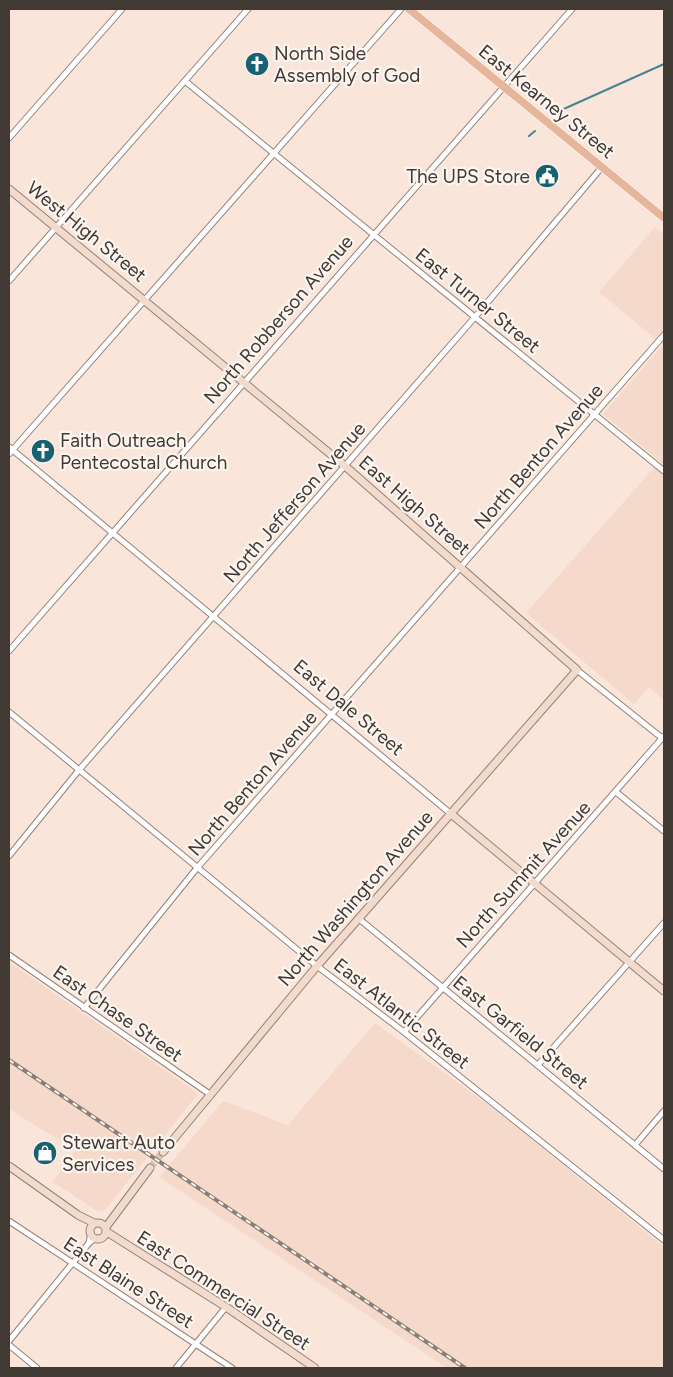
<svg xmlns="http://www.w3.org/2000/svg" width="673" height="1377" viewBox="0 0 673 1377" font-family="Figtree,sans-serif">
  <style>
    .built { fill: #f5d9ca }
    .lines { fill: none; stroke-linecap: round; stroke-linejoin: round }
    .stream { stroke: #468490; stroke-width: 2 }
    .secondary-tunnel { stroke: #d5c3b9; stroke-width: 7; stroke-dasharray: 7 3.5; stroke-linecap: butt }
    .street-casing { stroke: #958178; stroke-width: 7 }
    .secondary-casing { stroke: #958178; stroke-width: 9 }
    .primary-casing { stroke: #fff; stroke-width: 9 }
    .street { stroke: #fff; stroke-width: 5 }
    .secondary { stroke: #f2dacc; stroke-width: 7 }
    .primary { stroke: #e6b59a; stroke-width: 8 }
    .rail-casing { stroke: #8b7e76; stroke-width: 4 }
    .rail { stroke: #fdf5f0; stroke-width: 2; stroke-dasharray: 5.5; stroke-linecap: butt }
    .labels { text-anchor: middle; stroke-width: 4.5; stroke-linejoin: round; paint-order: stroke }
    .poi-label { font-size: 19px; fill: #413934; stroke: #fdf5f0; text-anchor: start }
    .street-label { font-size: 19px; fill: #413934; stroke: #fdf5f0 }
  </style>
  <rect width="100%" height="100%" fill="#fae5da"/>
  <g class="built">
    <polygon points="655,227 664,235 664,700 649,687 634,704 526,613 660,461 603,414 663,345 599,292"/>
    <polygon points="9,962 192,1089 197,1095 105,1210 97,1211 53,1182 75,1150 9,1109"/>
    <polygon points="375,1023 494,1109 664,1247 664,1368 447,1368 159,1177 223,1101 288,1125"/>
  </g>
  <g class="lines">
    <g class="stream">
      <polyline points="557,112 664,64"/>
      <polyline points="529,136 535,131"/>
    </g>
    <polyline class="secondary-tunnel" points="150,1168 163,1152"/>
    <g class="street-casing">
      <g id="street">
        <polyline points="185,81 664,471"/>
        <polyline points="9,138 122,9"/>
        <polyline points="9,281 248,9"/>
        <polyline points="9,447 450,813"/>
        <polyline points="9,454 401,9"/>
        <polyline points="9,651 572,9"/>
        <polyline points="577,670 662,738"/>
        <polyline points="9,712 317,966 404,1032 664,1240"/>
        <polyline points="616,792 664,831"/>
        <polyline points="9,856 79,770 475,317 602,167"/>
        <polyline points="358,918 664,1169"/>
        <polyline points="9,955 211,1095"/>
        <polyline points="84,1008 197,868 664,335"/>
        <polyline points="404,1032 664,736"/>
        <polyline points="538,1065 664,923"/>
        <polyline points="635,1145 664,1111"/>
        <polyline points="9,1221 232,1368"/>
        <polyline points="89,1243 91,1233"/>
        <polyline points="9,1341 89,1243 95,1238"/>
        <polyline points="9,1345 37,1368"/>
        <polyline points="176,1368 226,1307"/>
      </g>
    </g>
    <g class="secondary-casing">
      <g id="secondary">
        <polyline points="9,189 345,466 577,670 317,966 163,1152"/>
        <polyline points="450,813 664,991"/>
        <polyline points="9,1166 78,1215 94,1223"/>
        <circle cx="98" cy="1231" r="8"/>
        <polyline points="106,1227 150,1168"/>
        <polyline points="107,1232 226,1307 315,1368"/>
      </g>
    </g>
    <g class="primary-casing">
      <polyline id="primary" points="409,9 664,218"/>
    </g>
    <use href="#street" class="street"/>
    <use href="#secondary" class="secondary"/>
    <use href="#primary" class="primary"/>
    <g class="rail-casing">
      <polyline id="rail" points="9,1060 465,1368"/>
    </g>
    <use href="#rail" class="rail"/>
  </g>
  <defs>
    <g id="church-disc" transform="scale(1.25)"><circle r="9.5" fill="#186170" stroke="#fdf5f0"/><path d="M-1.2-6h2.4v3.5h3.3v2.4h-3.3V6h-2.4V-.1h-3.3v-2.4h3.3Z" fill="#fff"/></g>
    <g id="civic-disc" transform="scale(1.25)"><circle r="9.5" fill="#186170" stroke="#fdf5f0"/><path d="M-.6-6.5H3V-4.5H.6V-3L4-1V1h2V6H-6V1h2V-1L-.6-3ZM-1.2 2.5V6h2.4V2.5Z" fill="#fff"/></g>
    <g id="shop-disc" transform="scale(1.25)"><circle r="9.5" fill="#186170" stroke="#fdf5f0"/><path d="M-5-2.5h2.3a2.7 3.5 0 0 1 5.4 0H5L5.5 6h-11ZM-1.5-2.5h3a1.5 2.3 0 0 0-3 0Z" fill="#fff"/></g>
  </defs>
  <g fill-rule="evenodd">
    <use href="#church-disc" x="257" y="64"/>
    <use href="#civic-disc" x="547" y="176"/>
    <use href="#church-disc" x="43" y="451"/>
    <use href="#shop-disc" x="45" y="1153"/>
  </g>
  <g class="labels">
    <g class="poi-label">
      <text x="274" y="60">North Side<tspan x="274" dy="22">Assembly of God</tspan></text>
      <text x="530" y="183" text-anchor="end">The UPS Store</text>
      <text x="60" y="447">Faith Outreach<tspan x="60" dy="22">Pentecostal Church</tspan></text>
      <text x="62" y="1149">Stewart Auto<tspan x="62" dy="22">Services</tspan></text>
    </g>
    <g class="street-label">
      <text transform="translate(547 101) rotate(39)" y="7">East Kearney Street</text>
      <text transform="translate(87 231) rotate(39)" y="7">West High Street</text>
      <text transform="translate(478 300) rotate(39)" y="7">East Turner Street</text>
      <text transform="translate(278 319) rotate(-49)" y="7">North Robberson Avenue</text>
      <text transform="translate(538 456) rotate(-49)" y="7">North Benton Avenue</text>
      <text transform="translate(294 502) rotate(-49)" y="7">North Jefferson Avenue</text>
      <text transform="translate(415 505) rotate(41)" y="7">East High Street</text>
      <text transform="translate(349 707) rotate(40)" y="7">East Dale Street</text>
      <text transform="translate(252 783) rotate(-49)" y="7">North Benton Avenue</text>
      <text transform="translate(523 874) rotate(-48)" y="7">North Summit Avenue</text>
      <text transform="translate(355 898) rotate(-49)" y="7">North Washington Avenue</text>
      <text transform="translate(118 1013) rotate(35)" y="7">East Chase Street</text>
      <text transform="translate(402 1013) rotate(38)" y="7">East Atlantic Street</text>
      <text transform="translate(521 1032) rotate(39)" y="7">East Garfield Street</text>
      <text transform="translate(129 1282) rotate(33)" y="7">East Blaine Street</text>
      <text transform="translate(224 1290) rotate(33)" y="7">East Commercial Street</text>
    </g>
  </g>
  <rect width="673" height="1377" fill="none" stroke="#413934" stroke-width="20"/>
</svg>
